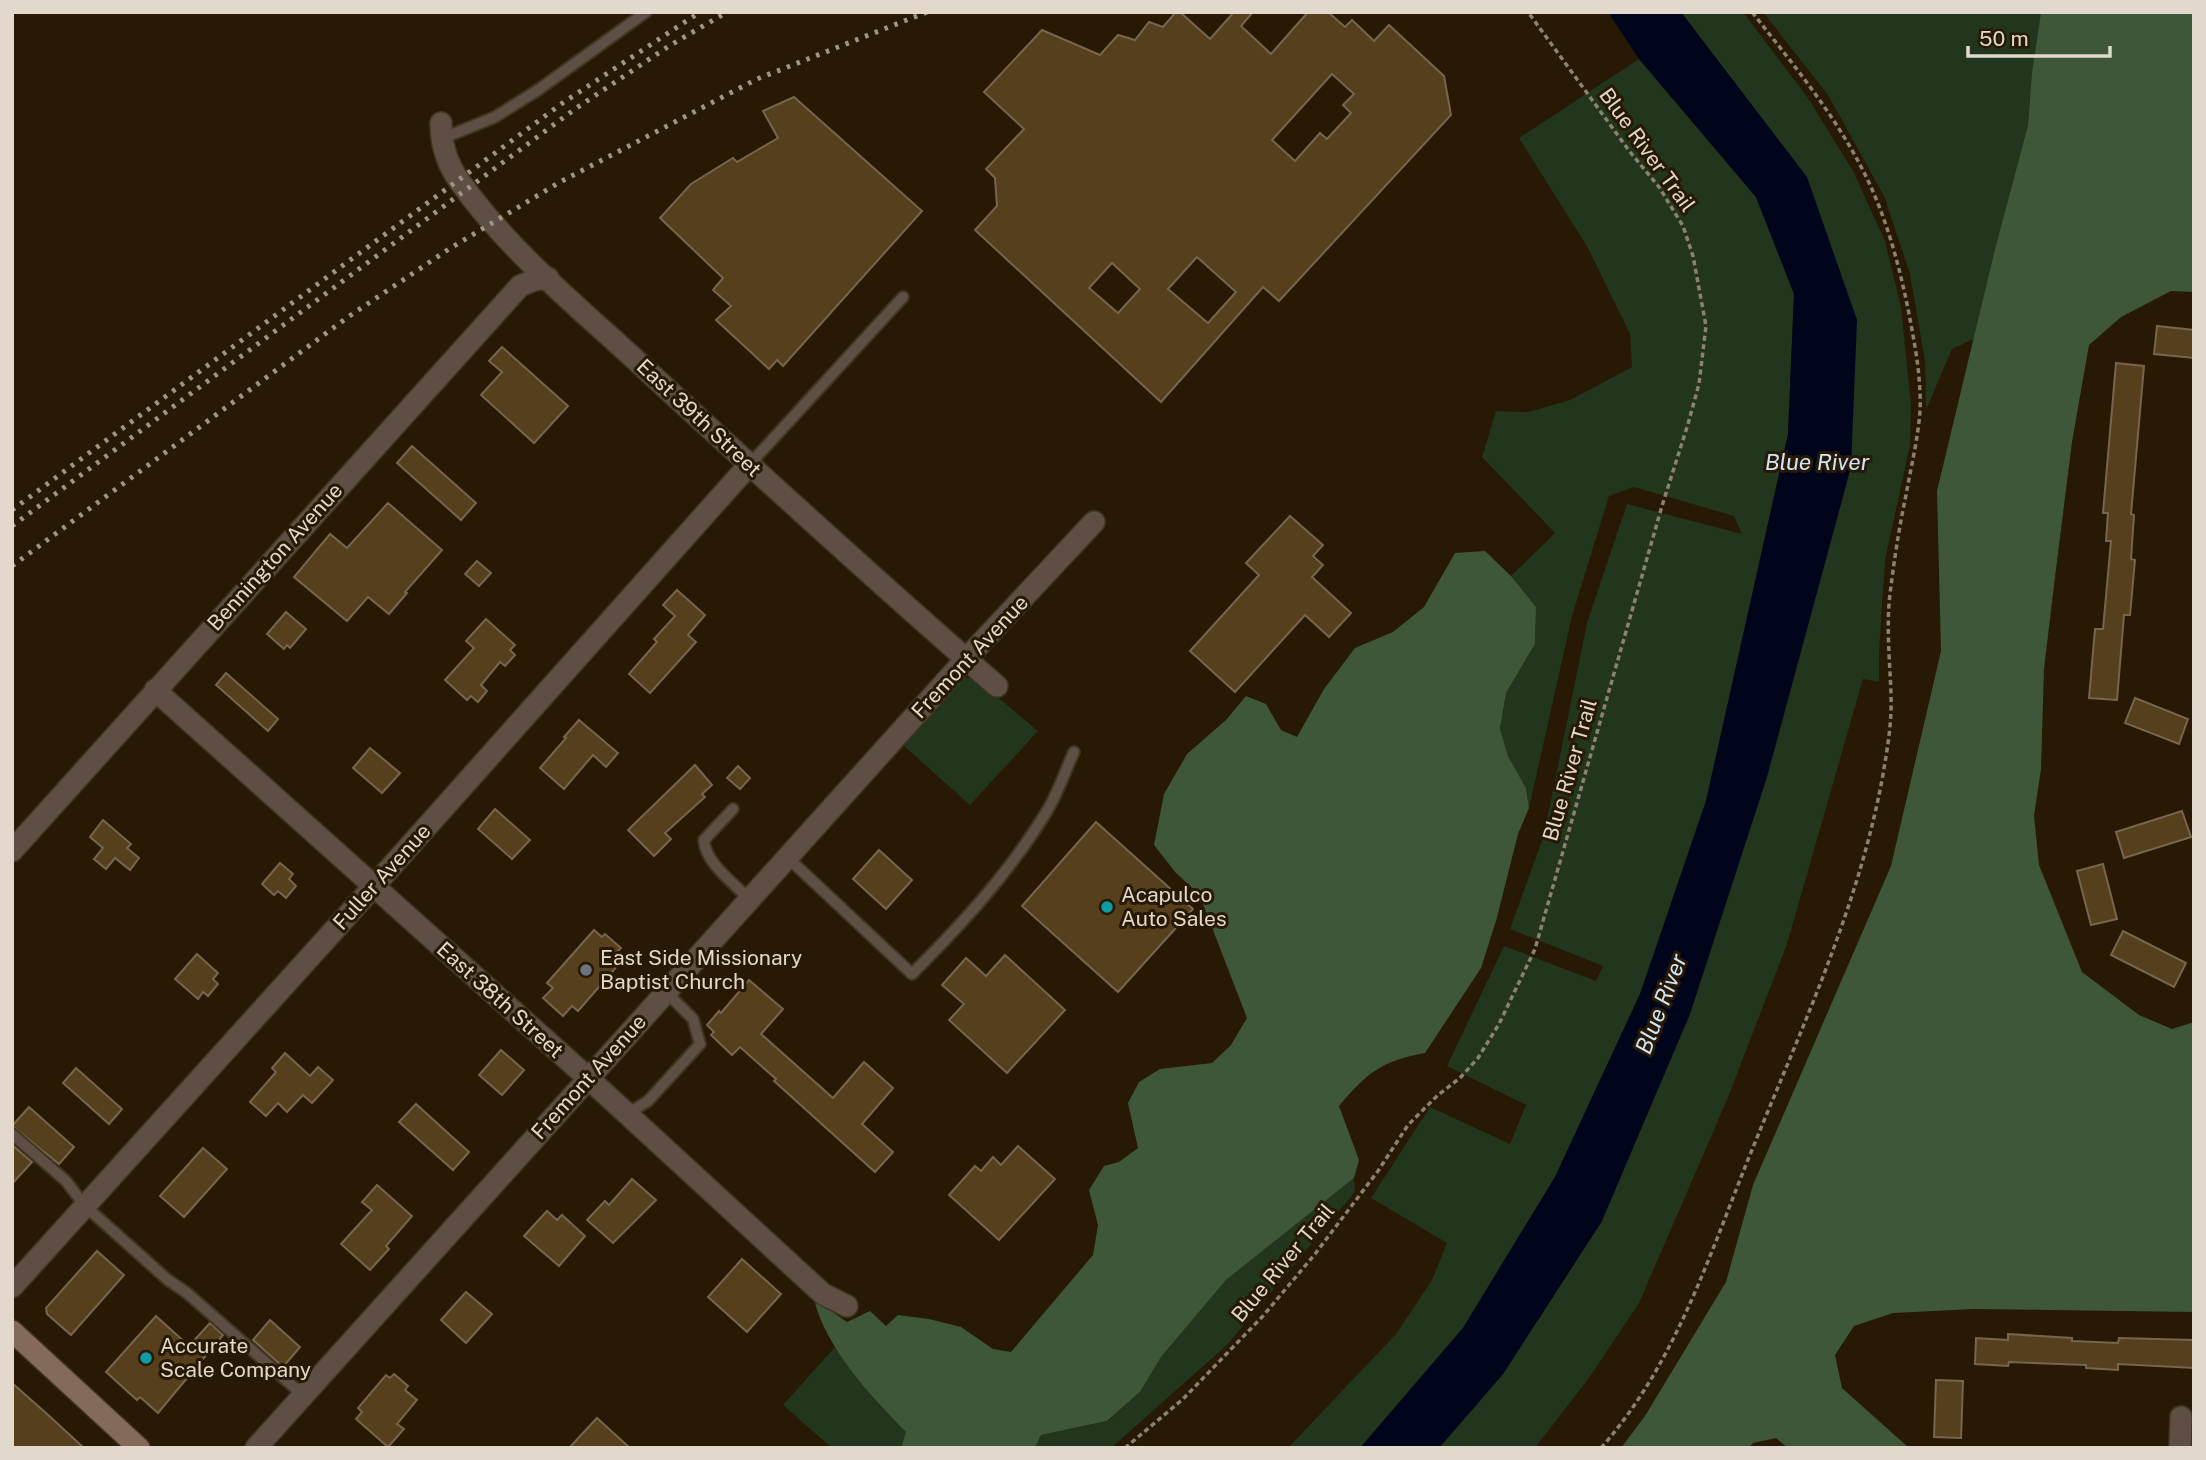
<svg xmlns="http://www.w3.org/2000/svg" width="2206" height="1460" viewBox="0 0 2206 1460" font-family="'Public Sans',sans-serif">
  <style>
    .green { fill: #22351d }
    .forest { fill: #3e5738 }
    .water { fill: #00051c }
    .building { fill: #553f1c; stroke: #76664e; stroke-width: 2; fill-rule: evenodd }
    .lines { fill: none; stroke-linecap: round; stroke-linejoin: round }
    .lane-casing { stroke: #413420; stroke-width: 14 }
    .street-casing { stroke: #413420; stroke-width: 24 }
    .secondary-casing { stroke: #413420; stroke-width: 24 }
    .path { stroke: #8d8170; stroke-width: 3.5; stroke-dasharray: 5 3.5; stroke-linecap: butt }
    .lane { stroke: #5e4e44; stroke-width: 10 }
    .street { stroke: #5e4e44; stroke-width: 21 }
    .secondary { stroke: #836a5b; stroke-width: 21 }
    .rail { stroke: #a09585; stroke-width: 5; stroke-dasharray: 3.5 7; stroke-linecap: butt }
    .culture-dot { fill: #0f9aa8; stroke: #271904; stroke-width: 2.5 }
    .worship-dot { fill: #6b7280; stroke: #271904; stroke-width: 2.5 }
    .labels { text-anchor: middle; stroke-width: 6; stroke-linejoin: round; paint-order: stroke }
    .street-label { font-size: 21px; fill: #e2d8cb; stroke: #271904 }
    .poi-label { font-size: 21px; fill: #e2d8cb; stroke: #271904; text-anchor: start }
    .water-label { font-size: 23px; font-style: italic; fill: #d1e5fa; stroke: #271904 }
  </style>
  <rect width="100%" height="100%" fill="#271904"/>
  <g class="green">
    <polygon points="1681,12 1743,12 1808,98 1853,171 1885,241 1901,307 1911,405 1910,445 1885,560 1879,653 1879,682 1863,679 1787,944 1727,1100 1639,1303 1589,1378 1535,1448 1439,1448 1503,1374 1602,1221 1857,320"/>
    <polygon points="1763,12 2041,12 2032,72 2028,125 1996,245 1974,339 1952,349 1926,410 1925,361 1910,274 1884,196 1828,95"/>
    <polygon points="1639,59 1756,197 1794,294 1788,434 1706,801 1640,994 1555,1177 1463,1328 1360,1448 1288,1448 1396,1334 1432,1280 1447,1243 1371,1198 1430,1107 1510,1144 1526,1105 1447,1066 1504,946 1596,981 1603,966 1510,929 1544,835 1587,623 1627,504 1742,534 1734,516 1634,487 1609,496 1572,616 1529,808 1526,788 1508,756 1500,729 1506,693 1535,644 1536,607 1511,576 1555,533 1482,457 1496,411 1528,412 1570,400 1632,367 1630,334 1588,248 1519,138"/>
    <polygon points="962,678 975,678 1038,731 970,805 904,746"/>
    <polygon points="1354,1178 1355,1192 1227,1345 1111,1448 1035,1448 1041,1435 1108,1421 1140,1392 1161,1357 1226,1280"/>
    <polygon points="835,1347 880,1406 906,1432 901,1448 832,1448 783,1405"/>
  </g>
  <g class="forest">
    <polygon points="2041,12 2194,12 2194,292 2171,291 2121,317 2089,345 2072,442 2055,577 2044,669 2041,769 2034,816 2039,865 2082,972 2139,1015 2172,1029 2194,1022 2194,1312 1973,1309 1893,1313 1854,1326 1835,1355 1842,1388 1909,1448 1788,1448 1776,1438 1753,1443 1748,1448 1621,1448 1645,1416 1726,1282 1753,1185 1891,866 1941,651 1937,491 1996,245 2028,125 2032,72"/>
    <path d="M1485,551l26,25 25,31 -1,37 -29,49 -6,36 8,27 18,32 3,20 -11,26 -22,87 -15,47 -56,85c-44,8 -58,20 -86,53l20,54 -5,18 -128,102 -65,77 -21,35 -33,29 -66,14 -6,13h-134l5,-16c-34,-34 -81,-85 -92,-133l33,23 23,-11 16,15 12,-11 31,4 32,8 32,22 18,3 82,-97 5,-30 -9,-35 15,-24 15,-4 19,-14 -10,-45 11,-21 21,-13 52,-6 19,-18 16,-27 -48,-124 -23,-21 -22,-28 10,-51 23,-40 39,-34 20,-24 20,8 15,26 16,7 27,-48 31,-41 38,-16 31,-25 31,-54z"/>
  </g>
  <polygon class="water" points="1608,12 1681,12 1807,177 1857,320 1851,467 1767,777 1690,1014 1602,1221 1503,1374 1439,1448 1360,1448 1463,1328 1555,1177 1640,994 1706,801 1788,434 1794,294 1756,197 1639,59"/>
  <g class="building">
    <path d="M1176,12h4l30,27 24,-27h19l-12,14 30,28 37,-42h20l17,15 7,-7 22,21 15,-16 55,51 7,39 -172,186 -16,-14 -102,115 -186,-172 22,-24 -2,-28 -9,-9 38,-40 -40,-37 58,-62 58,25 18,-20 17,5 14,-18 14,5zM1332,74l22,20 -11,11 8,8 -24,26 -7,-6 -25,28 -23,-21zM1197,257l39,35 -28,31 -40,-34zM1112,263l28,26 -22,24 -29,-25z"/>
    <polygon points="794,97 922,211 783,366 777,360 769,369 716,320 731,306 713,290 723,278 660,218 691,184 733,158 737,162 778,138 763,111"/>
    <polygon points="2157,326 2194,330 2194,358 2154,354"/>
    <polygon points="502,347 568,406 534,443 481,395 502,372 489,361"/>
    <polygon points="2116,363 2144,366 2131,514 2134,515 2131,559 2135,560 2130,615 2124,615 2117,700 2089,698 2095,629 2103,629 2111,541 2106,541 2108,513 2103,513"/>
    <polygon points="412,446 476,503 461,520 397,463"/>
    <polygon points="388,503 442,550 405,592 407,593 389,614 368,597 347,621 294,577 330,534 347,548"/>
    <polygon points="1290,516 1323,545 1313,556 1323,565 1312,577 1351,613 1329,637 1305,615 1235,692 1190,651 1259,575 1246,563"/>
    <polygon points="477,561 491,573 479,586 465,574"/>
    <polygon points="677,590 705,615 688,635 696,642 650,693 629,674 657,642 654,639 675,616 663,605"/>
    <polygon points="286,612 306,629 290,648 287,645 284,649 267,634"/>
    <polygon points="486,619 515,645 510,650 515,655 505,666 500,662 481,685 487,691 478,702 471,696 467,700 445,680 474,648 466,641"/>
    <polygon points="226,673 278,719 268,731 216,685"/>
    <polygon points="2135,698 2188,719 2179,744 2125,723"/>
    <polygon points="579,720 618,753 606,767 593,755 564,789 540,768 566,738 564,737"/>
    <polygon points="370,748 400,773 382,793 353,768"/>
    <polygon points="695,765 712,785 702,794 705,797 665,833 671,839 654,856 628,830"/>
    <polygon points="738,766 750,778 740,789 727,778"/>
    <polygon points="495,809 530,840 512,859 478,829"/>
    <polygon points="2182,811 2191,837 2124,858 2116,832"/>
    <polygon points="103,820 131,844 127,848 139,858 130,870 115,858 106,869 94,859 103,848 90,837"/>
    <polygon points="1096,822 1193,909 1118,992 1022,906"/>
    <polygon points="879,850 912,880 886,909 853,879"/>
    <polygon points="280,863 293,874 289,879 296,886 286,898 278,891 274,895 262,884"/>
    <polygon points="2103,864 2117,919 2091,925 2077,871"/>
    <polygon points="594,930 602,937 605,934 621,948 618,951 625,957 578,1011 572,1006 563,1016 543,998 553,988 547,983"/>
    <polygon points="2123,931 2186,963 2174,987 2111,955"/>
    <polygon points="197,954 218,973 213,979 218,984 208,996 203,992 198,999 175,979"/>
    <polygon points="1005,955 1065,1010 1007,1073 949,1020 964,1004 942,985 966,958 986,976"/>
    <polygon points="749,980 783,1009 761,1034 833,1098 864,1062 893,1088 862,1124 893,1152 875,1172 774,1081 776,1079 740,1047 732,1055 711,1035 714,1032 707,1025 719,1011 721,1013"/>
    <polygon points="501,1050 524,1070 502,1095 479,1075"/>
    <polygon points="285,1053 310,1076 318,1067 333,1080 312,1103 303,1095 287,1112 278,1103 266,1116 250,1102 276,1072 272,1068"/>
    <polygon points="76,1068 122,1109 109,1124 63,1083"/>
    <polygon points="416,1104 469,1152 453,1170 399,1122"/>
    <polygon points="29,1107 74,1147 59,1164 12,1126"/>
    <polygon points="12,1145 32,1162 12,1184"/>
    <polygon points="1018,1146 1055,1179 999,1240 949,1195 975,1166 981,1171 993,1157 1001,1165"/>
    <polygon points="203,1148 227,1169 184,1217 160,1196"/>
    <polygon points="632,1179 656,1200 613,1243 587,1220 605,1201 609,1205"/>
    <polygon points="377,1185 412,1216 386,1246 389,1249 370,1270 341,1244 372,1210 362,1202"/>
    <polygon points="547,1211 557,1220 562,1215 585,1236 559,1266 524,1236"/>
    <polygon points="97,1251 124,1275 71,1335 47,1314 46,1308"/>
    <polygon points="742,1259 781,1294 747,1332 708,1297"/>
    <polygon points="466,1292 492,1314 466,1343 441,1320"/>
    <polygon points="156,1316 189,1346 210,1323 223,1335 158,1413 140,1397 137,1400 106,1372"/>
    <polygon points="270,1320 300,1347 283,1367 253,1340"/>
    <polygon points="2008,1334 2072,1338 2072,1341 2118,1343 2119,1338 2194,1340 2194,1368 2118,1364 2118,1370 2086,1368 2086,1365 2009,1362 2008,1366 1975,1364 1976,1338 2008,1340"/>
    <polygon points="394,1374 408,1386 405,1390 417,1400 397,1424 404,1429 388,1447 356,1419 362,1412 358,1408 386,1375 390,1378"/>
    <polygon points="1936,1380 1963,1381 1961,1438 1934,1437"/>
    <polygon points="12,1383 46,1413 84,1448 12,1448"/>
    <polygon points="597,1418 630,1448 569,1448"/>
  </g>
  <g class="lines">
    <g class="lane-casing">
      <g id="lane">
        <polyline points="441,139 495,117 538,90 646,12"/>
        <polyline points="749,465 903,297"/>
        <path d="M733,809l-29,31c1,23 30,43 45,59"/>
        <path d="M787,857l125,117c50,-50 98,-102 135,-163 11,-18 18,-40 27,-59"/>
        <polyline points="627,1114 648,1101 700,1044 693,1019 666,992"/>
        <polyline points="12,1134 66,1181 85,1206 168,1280 187,1293 303,1395"/>
      </g>
    </g>
    <g class="street-casing">
      <g id="street">
        <path d="M441,123c0,21 6,41 19,59 53,74 128,133 194,195 113,104 227,208 343,309"/>
        <polyline points="155,690 588,1078 823,1294 847,1306"/>
        <polyline points="12,851 520,286 534,280 548,278"/>
        <polyline points="12,1287 374,886 749,465"/>
        <polyline points="256,1448 966,659 1094,522"/>
        <polyline points="2180,1448 2181,1417"/>
      </g>
    </g>
    <g class="secondary-casing">
      <polyline id="secondary" points="12,1331 139,1448"/>
    </g>
    <g class="path">
      <polyline points="1125,1448 1183,1399 1263,1316 1315,1254 1378,1171 1408,1125 1438,1095 1460,1078 1478,1058 1499,1024 1535,949 1662,506 1688,424 1699,384 1706,326 1693,256 1683,226 1659,187 1630,152 1528,12"/>
      <path d="M1601,1448c77,-87 110,-199 153,-303 49,-120 104,-238 128,-365 5,-29 10,-56 9,-85 -1,-34 -5,-67 -1,-101 4,-33 9,-66 16,-99 5,-28 12,-56 14,-84 1,-22 -2,-48 -6,-70 -8,-46 -18,-91 -35,-135 -28,-72 -79,-133 -127,-194"/>
    </g>
    <use href="#lane" class="lane"/>
    <use href="#street" class="street"/>
    <use href="#secondary" class="secondary"/>
    <g class="rail">
      <polyline points="12,510 564,102 700,12"/>
      <polyline points="12,526 575,109 669,46 727,12"/>
      <polyline points="12,566 348,317 449,249 560,182 757,79 927,12"/>
    </g>
  </g>
  <g class="culture-dot">
    <circle cx="1107" cy="907" r="7"/>
    <circle cx="146" cy="1358" r="7"/>
  </g>
  <circle class="worship-dot" cx="586" cy="970" r="7"/>
  <g class="labels">
    <g class="street-label">
      <text transform="translate(1647 150) rotate(54)" y="7">Blue River Trail</text>
      <text transform="translate(699 418) rotate(43)" y="7">East 39th Street</text>
      <text transform="translate(275 557) rotate(-48)" y="7">Bennington Avenue</text>
      <text transform="translate(970 657) rotate(-47)" y="7">Fremont Avenue</text>
      <text transform="translate(1570 770) rotate(-74)" y="7">Blue River Trail</text>
      <text transform="translate(382 877) rotate(-48)" y="7">Fuller Avenue</text>
      <text transform="translate(500 1000) rotate(42)" y="7">East 38th Street</text>
      <text transform="translate(589 1077) rotate(-48)" y="7">Fremont Avenue</text>
      <text transform="translate(1283 1263) rotate(-50)" y="7">Blue River Trail</text>
    </g>
    <g class="poi-label">
      <text x="1121" y="902">Acapulco<tspan x="1121" dy="24">Auto Sales</tspan></text>
      <text x="600" y="965">East Side Missionary<tspan x="600" dy="24">Baptist Church</tspan></text>
      <text x="160" y="1353">Accurate<tspan x="160" dy="24">Scale Company</tspan></text>
    </g>
    <g class="water-label">
      <text x="1817" y="470">Blue River</text>
      <text transform="translate(1661 1004) rotate(-69)" y="8">Blue River</text>
    </g>
  </g>
  <rect width="2206" height="1460" fill="none" stroke="#e2d8cb" stroke-width="28"/>
  <path d="M1968 46v10h142v-10" fill="none" stroke="#e2d8cb" stroke-width="3.5"/>
  <text x="1979" y="46" font-size="21" fill="#e2d8cb" stroke="#271904" stroke-width="5" paint-order="stroke">50 m</text>
</svg>
